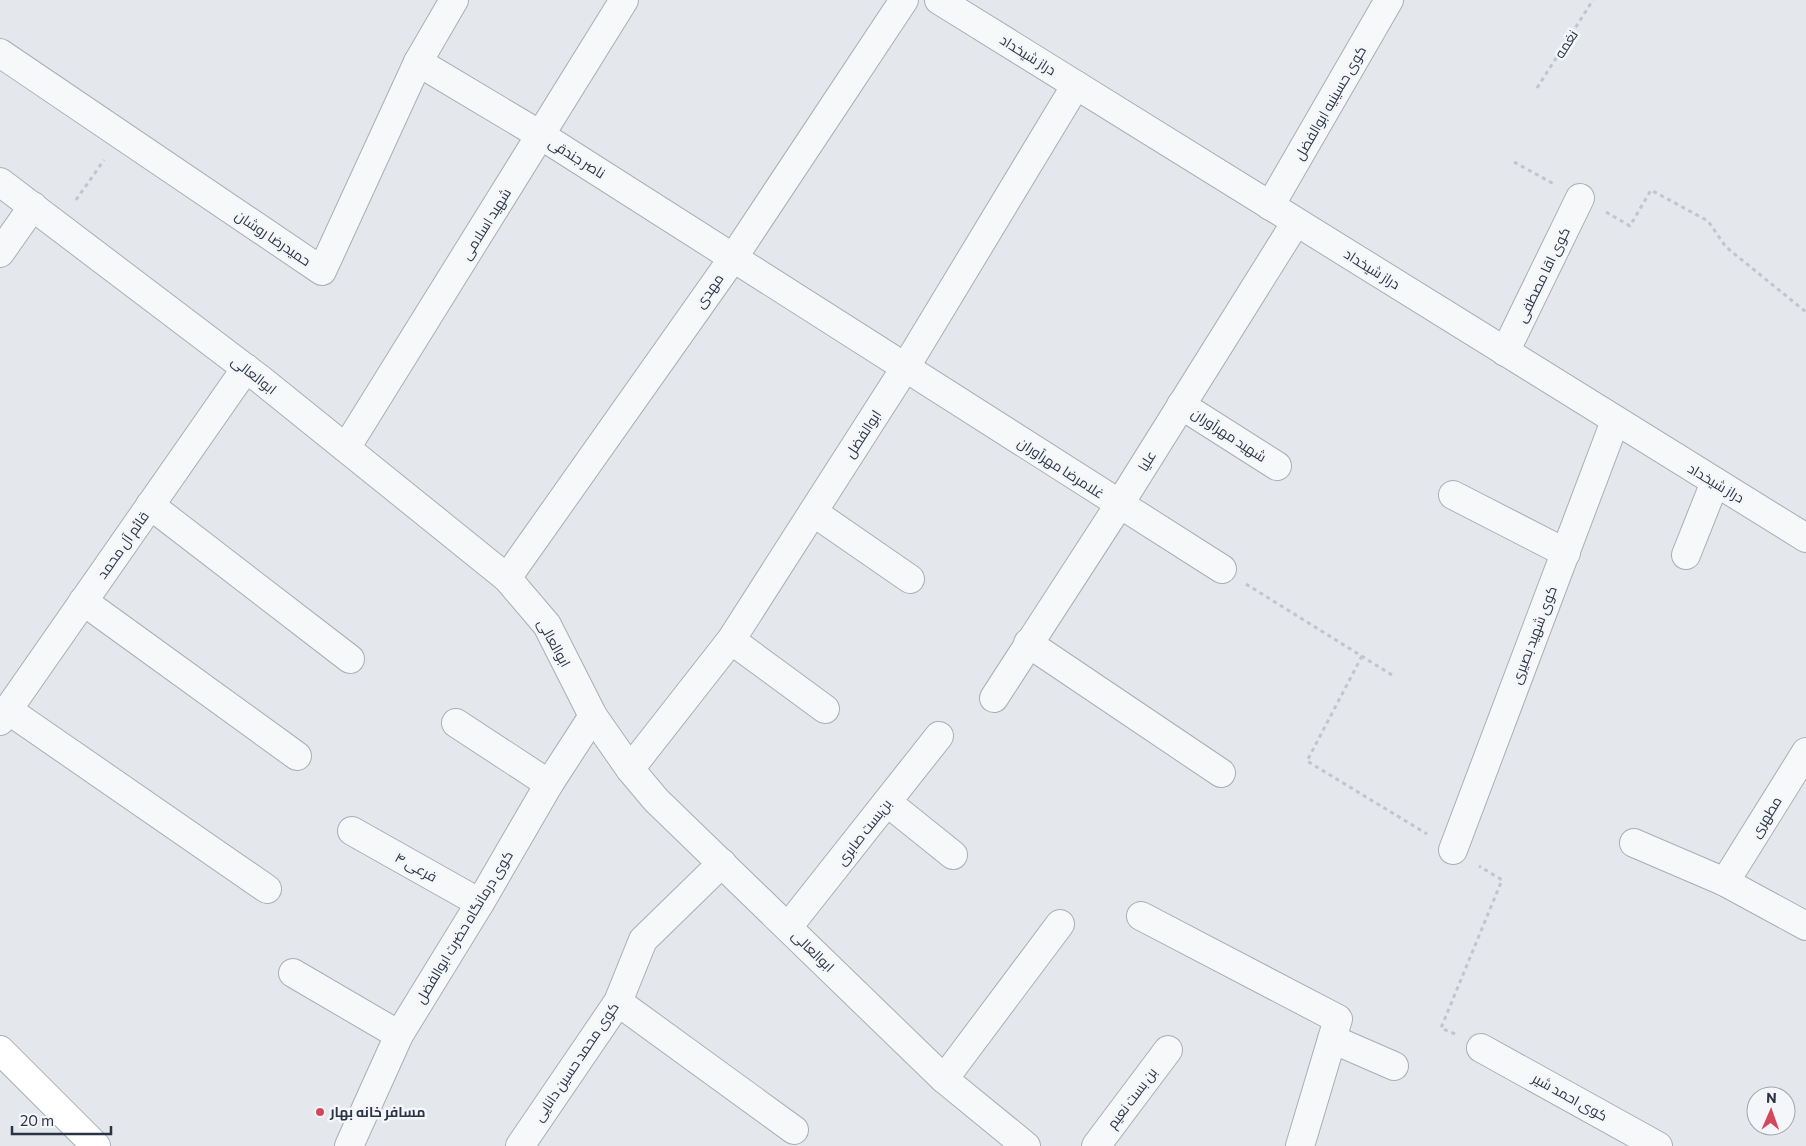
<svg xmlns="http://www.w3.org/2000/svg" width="1806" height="1146" viewBox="0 0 1806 1146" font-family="Commissioner,Cairo,sans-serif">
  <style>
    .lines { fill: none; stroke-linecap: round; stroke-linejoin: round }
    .minor-casing { stroke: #a9aeb7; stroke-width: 30 }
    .secondary-casing { stroke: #a9aeb7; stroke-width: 30 }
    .path { stroke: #c2c5cb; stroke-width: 3; stroke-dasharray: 4 4; stroke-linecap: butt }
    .minor { stroke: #f7f8fa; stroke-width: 28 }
    .secondary { stroke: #fff; stroke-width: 28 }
    .poi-dot { fill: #d1495b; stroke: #f4f6f9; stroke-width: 2 }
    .labels { text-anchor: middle; stroke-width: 5; stroke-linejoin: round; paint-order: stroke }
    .street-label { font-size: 14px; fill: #2b3445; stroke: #f4f6f9 }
    .poi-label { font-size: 14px; font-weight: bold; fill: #2b3445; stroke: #f4f6f9; text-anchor: start }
  </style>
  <rect width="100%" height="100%" fill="#e4e7ec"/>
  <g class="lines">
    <g class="minor-casing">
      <g id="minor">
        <polyline points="939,0 1806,538"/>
        <polyline points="0,53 322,271 418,62 454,0"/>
        <polyline points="418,62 542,136 1222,569"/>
        <polyline points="0,182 260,379 507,578 547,625 593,716 630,769 656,800 944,1079 1026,1146"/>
        <polyline points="1270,206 1389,0"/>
        <polyline points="0,253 33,206"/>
        <polyline points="1505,352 1580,198"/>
        <polyline points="1181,405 1277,466"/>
        <polyline points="346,448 624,0"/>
        <polyline points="1453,495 1566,553"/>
        <polyline points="150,505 350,659"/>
        <polyline points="813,512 910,579"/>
        <polyline points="1686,555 1715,482"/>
        <polyline points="507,578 733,258 904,0"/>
        <polyline points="83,601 297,756"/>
        <polyline points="731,640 825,709"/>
        <polyline points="1028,643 1221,773"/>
        <polyline points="994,698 1119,505 1296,222"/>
        <polyline points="8,710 267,889"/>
        <polyline points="0,721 246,368"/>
        <polyline points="456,723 549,784"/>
        <polyline points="630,769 731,640 905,368 1076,85"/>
        <polyline points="887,802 953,855"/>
        <polyline points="352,831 480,903"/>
        <polyline points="1634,843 1725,882 1806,926"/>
        <polyline points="1453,850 1615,421"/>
        <polyline points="1725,882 1806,752"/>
        <polyline points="1141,916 1338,1019 1300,1146"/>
        <polyline points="788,927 939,736"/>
        <polyline points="293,973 399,1035"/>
        <polyline points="618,1002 794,1130"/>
        <polyline points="1332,1039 1394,1066"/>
        <polyline points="1481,1048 1658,1146"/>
        <polyline points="944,1079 1060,924"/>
        <polyline points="349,1146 399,1035 480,903 549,784 593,716"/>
        <polyline points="520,1146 618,1002 643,940 722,863"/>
        <polyline points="1096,1146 1168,1050"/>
      </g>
    </g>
    <g class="secondary-casing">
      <polyline id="secondary" points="0,1050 96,1146"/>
    </g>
    <g class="path">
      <polyline points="1537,88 1593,0"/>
      <polyline points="1514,162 1554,184"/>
      <polyline points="76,200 104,160"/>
      <polyline points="1606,212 1630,226 1651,190 1708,221 1726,247 1806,312"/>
      <polyline points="1246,584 1392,675"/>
      <polyline points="1362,656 1307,761 1427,834"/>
      <polyline points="1455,1034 1441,1028 1502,880 1479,866"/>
    </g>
    <use href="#minor" class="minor"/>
    <use href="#secondary" class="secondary"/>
  </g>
  <circle class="poi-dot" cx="320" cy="1112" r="5"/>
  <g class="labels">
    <g class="street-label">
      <text transform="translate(1566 44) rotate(-57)" y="5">نغمه</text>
      <text transform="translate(1028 55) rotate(32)" y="5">دراز شیخداد</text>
      <text transform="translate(1330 103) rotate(-60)" y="5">کوی حسینیه ابوالفضل</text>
      <text transform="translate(577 158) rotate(32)" y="5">ناصر جندقی</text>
      <text transform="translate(486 224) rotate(-58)" y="5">شهید اسلامی</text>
      <text transform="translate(273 238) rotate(34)" y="5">حمیدرضا روشان</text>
      <text transform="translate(1372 269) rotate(32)" y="5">دراز شیخداد</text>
      <text transform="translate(1543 275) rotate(-64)" y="5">کوی اقا مصطفی</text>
      <text transform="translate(709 291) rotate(-55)" y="5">مهدی</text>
      <text transform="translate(254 375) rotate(38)" y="5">ابوالعالی</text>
      <text transform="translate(863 434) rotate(-57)" y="5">ابوالفضل</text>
      <text transform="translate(1229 435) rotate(33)" y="5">شهید مهرآوران</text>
      <text transform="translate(1147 461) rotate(-58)" y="5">علیا</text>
      <text transform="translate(1061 468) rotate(33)" y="5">غلامرضا مهرآوران</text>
      <text transform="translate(1716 483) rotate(31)" y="5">دراز شیخداد</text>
      <text transform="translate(123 545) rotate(-55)" y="5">قائم آل محمد</text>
      <text transform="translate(1534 635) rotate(-69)" y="5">کوی شهید بصیری</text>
      <text transform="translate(554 643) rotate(61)" y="5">ابوالعالی</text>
      <text transform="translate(1766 817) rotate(-58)" y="5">مطهری</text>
      <text transform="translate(864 832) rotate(-52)" y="5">بن‌بست صابری</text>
      <text transform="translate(416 867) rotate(29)" y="5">فرعی ۴</text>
      <text transform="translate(464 927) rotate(-59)" y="5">کوی درمانگاه حضرت ابوالفضل</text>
      <text transform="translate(813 951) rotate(44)" y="5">ابوالعالی</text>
      <text transform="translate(576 1062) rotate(-56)" y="5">کوی محمد حسین دانایی</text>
      <text transform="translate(1570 1097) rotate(29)" y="5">کوی احمد شیر</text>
      <text transform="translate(1132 1098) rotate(-53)" y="5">بن بست نعیم</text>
    </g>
    <g class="poi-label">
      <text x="330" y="1117">مسافر خانه بهار</text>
    </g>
  </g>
  <g transform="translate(1771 1111) rotate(2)"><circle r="24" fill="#f4f6f9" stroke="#a4a8b1"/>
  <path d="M0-4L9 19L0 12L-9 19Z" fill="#d1495b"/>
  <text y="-8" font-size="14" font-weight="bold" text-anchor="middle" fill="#2b3445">N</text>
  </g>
  <path d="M12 1126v8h99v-8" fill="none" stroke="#2b3445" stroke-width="2.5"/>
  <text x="20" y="1126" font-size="15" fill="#2b3445" stroke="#f4f6f9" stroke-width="4" paint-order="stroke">20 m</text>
</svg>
